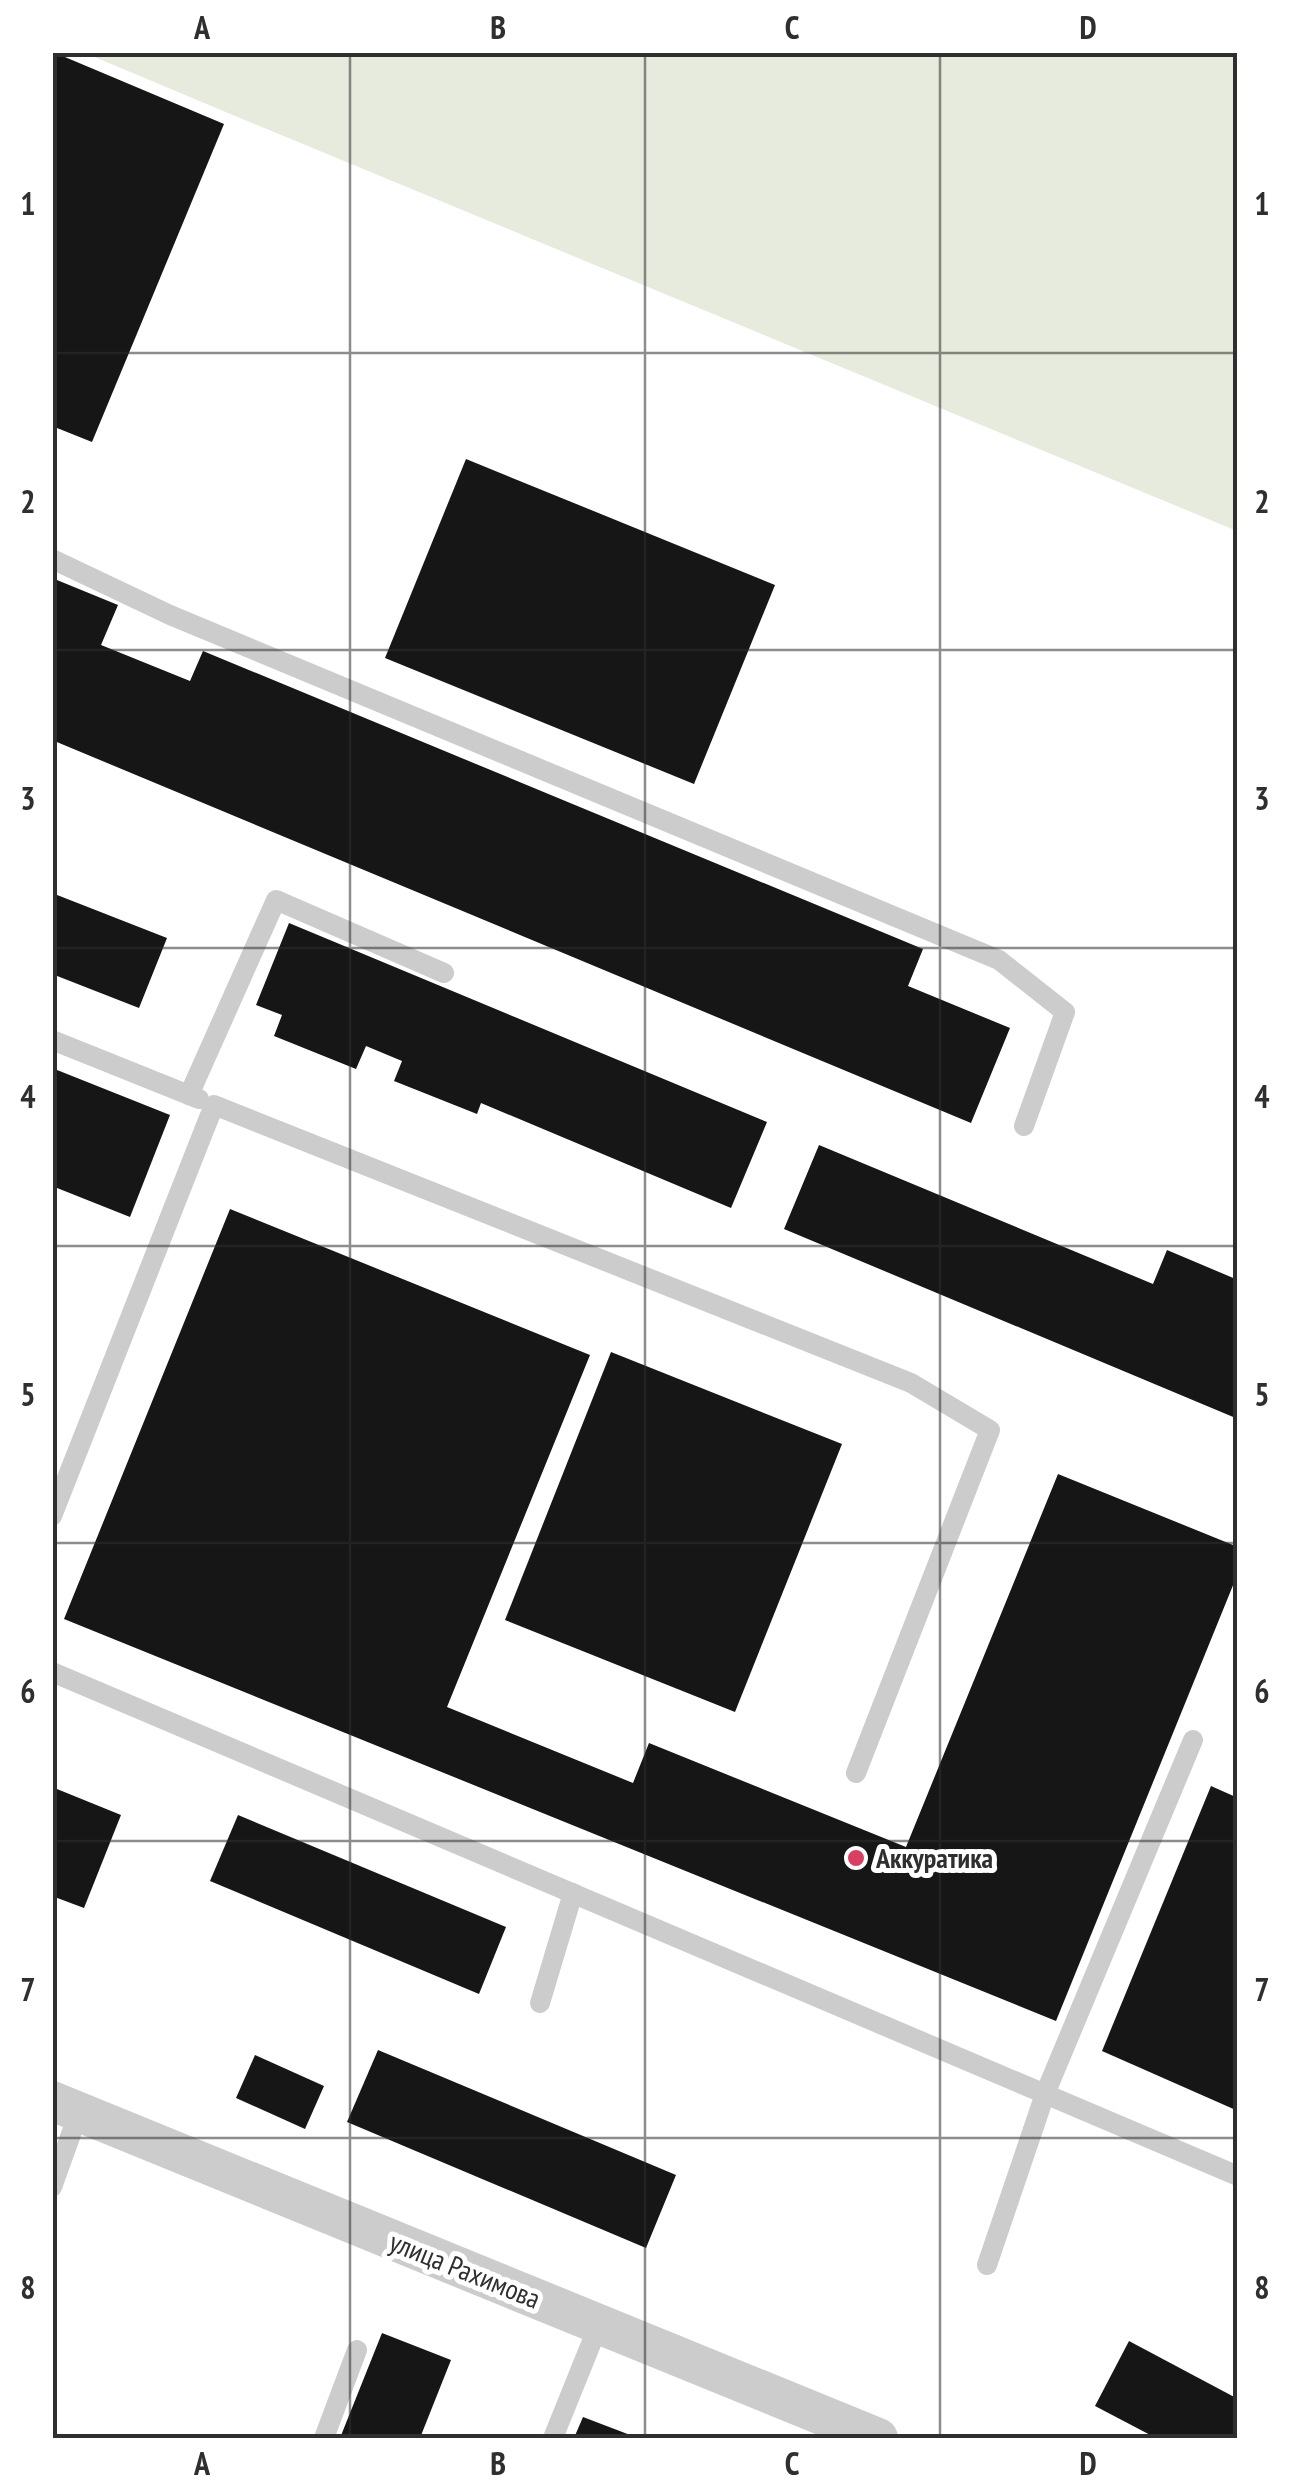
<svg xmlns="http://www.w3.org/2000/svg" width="1290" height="2491" viewBox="0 0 1290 2491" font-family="'PT Sans Narrow',sans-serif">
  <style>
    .green { fill: #e7ebde }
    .building { fill: #161616 }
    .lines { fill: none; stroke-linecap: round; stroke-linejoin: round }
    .lane { stroke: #ccc; stroke-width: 20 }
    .street { stroke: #ccc; stroke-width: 40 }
    .grid { fill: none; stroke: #2f2f2f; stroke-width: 2.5; stroke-opacity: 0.55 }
    .poi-dot { fill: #d93f61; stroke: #fff; stroke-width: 4 }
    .labels { text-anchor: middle; stroke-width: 10; stroke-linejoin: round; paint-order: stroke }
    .poi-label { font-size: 28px; font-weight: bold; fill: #2f2f2f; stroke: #fff; text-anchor: start }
    .street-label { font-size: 28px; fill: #2f2f2f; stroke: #fff }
    .neatline { fill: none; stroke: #2f2f2f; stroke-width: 4 }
    .grid-label { font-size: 32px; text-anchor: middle; font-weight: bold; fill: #2f2f2f }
  </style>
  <rect width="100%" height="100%" fill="#fff"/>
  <polygon class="green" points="85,53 1237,53 1237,531 240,118"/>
  <g class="building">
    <polygon points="53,52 224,124 92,442 52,426"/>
    <polygon points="466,459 775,585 694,784 385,658"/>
    <polygon points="52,578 118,605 101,645 190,681 203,651 923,949 908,986 1010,1028 971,1123 52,740"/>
    <polygon points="52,893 167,938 139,1008 52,974"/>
    <polygon points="289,923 767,1122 731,1208 481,1103 477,1114 394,1081 402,1061 366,1046 356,1069 274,1036 282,1015 256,1005"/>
    <polygon points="52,1068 170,1115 130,1217 52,1186"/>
    <polygon points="819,1145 1153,1284 1167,1250 1238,1280 1238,1419 784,1229"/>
    <polygon points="230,1209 590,1355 447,1707 633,1783 649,1743 906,1847 1058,1474 1238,1547 1238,1573 1056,2021 64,1619"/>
    <polygon points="611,1352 842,1444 735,1712 505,1620"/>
    <polygon points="1211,1786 1238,1798 1238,2111 1102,2051"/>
    <polygon points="52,1787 121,1815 84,1908 52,1896"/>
    <polygon points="238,1815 506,1927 479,1994 210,1881"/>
    <polygon points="378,2050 676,2175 646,2248 347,2122"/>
    <polygon points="255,2055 324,2086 305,2129 236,2098"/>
    <polygon points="382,2333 451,2360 420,2438 340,2438"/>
    <polygon points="1129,2341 1238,2399 1238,2438 1156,2438 1095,2406"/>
    <polygon points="583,2417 638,2438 574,2438"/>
  </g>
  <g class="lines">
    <g class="lane">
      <polyline points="52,559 170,615 999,960 1065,1012 1024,1126"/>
      <polyline points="52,1040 199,1099"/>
      <polyline points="189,1095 276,900 444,973"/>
      <polyline points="52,1516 214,1105 911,1383 990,1430 856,1773"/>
      <polyline points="52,1672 1238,2176"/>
      <polyline points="540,2003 573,1893"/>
      <polyline points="52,2187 79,2112"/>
      <polyline points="987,2265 1045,2094 1193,1740"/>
      <polyline points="324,2438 357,2350"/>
      <polyline points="553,2438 599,2324"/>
    </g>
    <polyline class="street" points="52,2101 878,2438"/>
  </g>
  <path class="grid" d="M350,52v2386M645,52v2386M940,52v2386M52,353h1186M52,650h1186M52,948h1186M52,1246h1186M52,1543h1186M52,1841h1186M52,2138h1186"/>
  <circle class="poi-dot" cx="856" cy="1858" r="10"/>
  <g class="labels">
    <g class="poi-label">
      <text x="876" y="1868">Аккуратика</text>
    </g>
    <g class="street-label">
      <text transform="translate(465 2270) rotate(22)" y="10">улица Рахимова</text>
    </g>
  </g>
  <rect width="1290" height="2491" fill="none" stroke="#ffffff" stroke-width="110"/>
  <rect x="55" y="55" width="1180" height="2381" class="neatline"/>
  <g class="grid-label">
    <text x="202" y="39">A</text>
    <text x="498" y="39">B</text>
    <text x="792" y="39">C</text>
    <text x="1088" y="39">D</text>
    <text x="28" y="215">1</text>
    <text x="1262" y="215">1</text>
    <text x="28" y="513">2</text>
    <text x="1262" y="513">2</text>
    <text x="28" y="810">3</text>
    <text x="1262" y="810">3</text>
    <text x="28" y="1108">4</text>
    <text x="1262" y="1108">4</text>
    <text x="28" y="1406">5</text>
    <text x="1262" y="1406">5</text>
    <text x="28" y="1703">6</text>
    <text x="1262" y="1703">6</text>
    <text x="28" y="2001">7</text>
    <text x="1262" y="2001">7</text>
    <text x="28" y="2299">8</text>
    <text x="1262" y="2299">8</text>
    <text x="202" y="2475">A</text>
    <text x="498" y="2475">B</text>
    <text x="792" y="2475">C</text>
    <text x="1088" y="2475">D</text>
  </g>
</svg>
